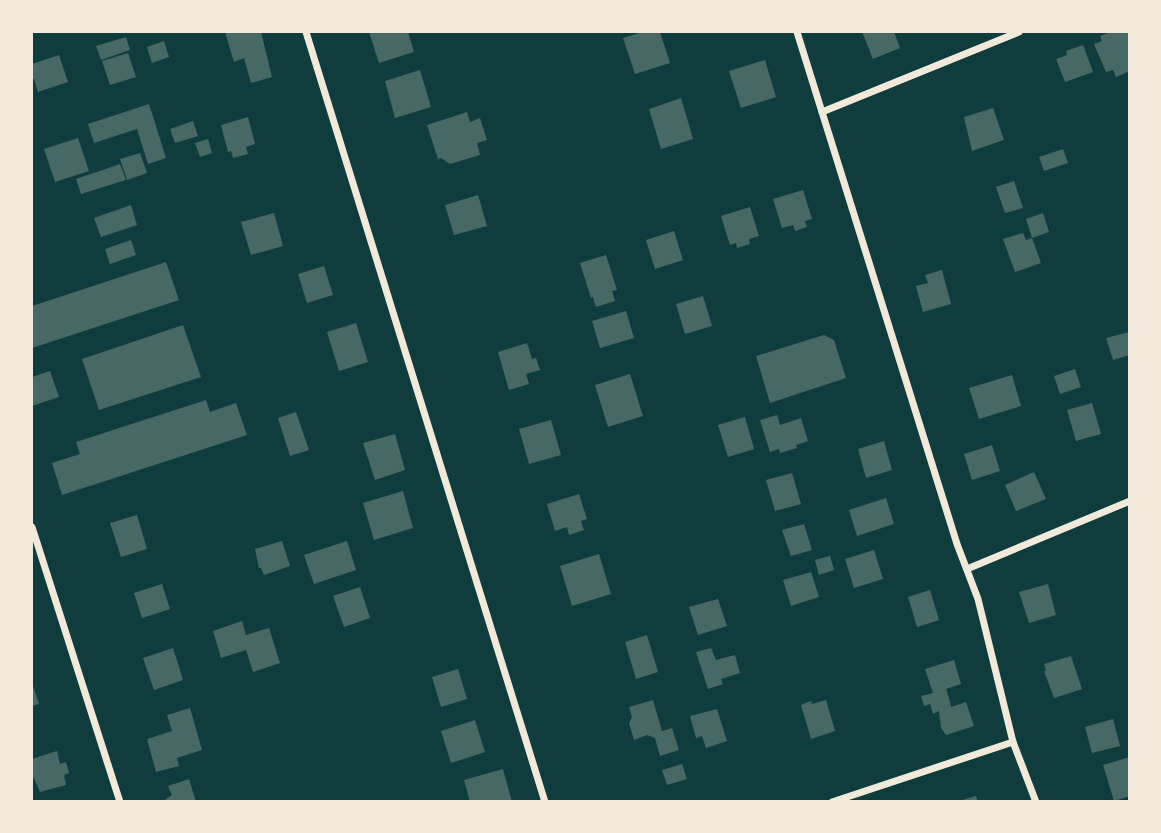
<svg xmlns="http://www.w3.org/2000/svg" width="1161" height="833" viewBox="0 0 1161 833" font-family="'DejaVu Sans',sans-serif">
  <style>
    .building { fill: #486865 }
    .lines { fill: none; stroke-linecap: round; stroke-linejoin: round }
    .minor { stroke: #f1e9da; stroke-width: 7 }
  </style>
  <rect width="100%" height="100%" fill="#0f3d3e"/>
  <g class="building">
    <polygon points="225,32 261,32 272,77 251,83 244,58 234,62"/>
    <polygon points="369,32 408,32 414,52 379,63"/>
    <polygon points="643,32 660,32 670,63 635,74 623,38"/>
    <polygon points="862,32 894,32 900,48 873,59"/>
    <polygon points="1111,32 1130,32 1130,71 1116,77 1113,70 1106,72 1094,44 1102,41 1100,36"/>
    <polygon points="126,37 130,50 101,60 96,46"/>
    <polygon points="164,41 169,57 152,63 147,47"/>
    <polygon points="1083,45 1093,72 1065,82 1056,59 1067,55 1066,51"/>
    <polygon points="128,53 136,77 110,85 102,61"/>
    <polygon points="59,55 68,82 38,92 34,79 32,79 32,64"/>
    <polygon points="765,60 776,97 741,108 729,71"/>
    <polygon points="420,70 431,107 395,118 385,81"/>
    <polygon points="681,98 693,139 661,149 649,109"/>
    <polygon points="149,104 166,158 148,164 137,129 94,143 88,124"/>
    <polygon points="993,108 1004,140 972,151 964,117"/>
    <polygon points="467,112 470,122 480,118 487,140 477,143 480,155 450,164 441,158 438,159 427,125"/>
    <polygon points="248,117 255,144 246,147 248,154 233,158 231,151 228,152 221,125"/>
    <polygon points="193,121 198,136 175,143 170,129"/>
    <polygon points="78,138 89,171 55,182 44,149"/>
    <polygon points="208,139 212,153 200,157 195,143"/>
    <polygon points="1063,149 1068,163 1044,171 1039,157"/>
    <polygon points="140,153 147,173 127,180 120,159"/>
    <polygon points="120,164 126,180 81,194 76,179"/>
    <polygon points="1014,181 1023,208 1005,213 996,187"/>
    <polygon points="803,190 812,219 805,221 807,227 795,231 793,225 782,228 773,199"/>
    <polygon points="478,195 487,226 454,235 445,205"/>
    <polygon points="131,205 137,225 101,237 94,218"/>
    <polygon points="750,207 759,236 749,239 750,244 737,248 736,243 730,245 721,216"/>
    <polygon points="274,213 283,246 251,255 241,222"/>
    <polygon points="1043,213 1049,232 1032,238 1026,219"/>
    <polygon points="674,231 683,260 655,269 646,240"/>
    <polygon points="1023,233 1026,240 1032,238 1041,263 1015,272 1003,239"/>
    <polygon points="131,240 136,255 110,264 105,249"/>
    <polygon points="606,255 617,290 612,291 615,301 596,307 593,297 591,298 580,263"/>
    <polygon points="166,262 179,300 32,348 32,306"/>
    <polygon points="324,266 333,295 307,303 298,274"/>
    <polygon points="942,270 951,304 923,312 916,286 928,283 925,275"/>
    <polygon points="703,296 712,326 685,334 676,304"/>
    <polygon points="626,311 634,338 600,348 592,321"/>
    <polygon points="356,323 368,362 339,371 327,332"/>
    <polygon points="183,325 201,377 99,410 82,359"/>
    <polygon points="1129,332 1130,355 1113,360 1106,338"/>
    <polygon points="824,335 834,340 846,378 770,403 756,356"/>
    <polygon points="527,343 532,359 536,358 540,370 526,374 529,384 509,390 498,352"/>
    <polygon points="1075,369 1081,387 1060,394 1054,376"/>
    <polygon points="50,371 59,397 32,406 32,377"/>
    <polygon points="630,374 643,416 608,427 595,385"/>
    <polygon points="1012,375 1021,406 979,419 969,388"/>
    <polygon points="206,400 210,412 236,403 247,435 62,495 52,463 80,454 76,442"/>
    <polygon points="1092,403 1101,434 1076,441 1067,410"/>
    <polygon points="296,412 309,450 290,456 278,418"/>
    <polygon points="777,415 780,425 801,418 808,441 796,445 797,448 780,453 779,449 770,452 760,420"/>
    <polygon points="745,417 754,449 728,457 718,425"/>
    <polygon points="551,420 561,455 529,464 519,429"/>
    <polygon points="395,434 405,470 375,480 363,443"/>
    <polygon points="884,441 892,470 866,478 858,449"/>
    <polygon points="992,445 1000,471 972,480 964,454"/>
    <polygon points="1034,472 1046,499 1016,511 1005,485"/>
    <polygon points="792,473 801,504 775,511 766,480"/>
    <polygon points="403,491 413,528 374,540 363,503"/>
    <polygon points="579,494 587,519 581,521 584,530 569,535 567,527 555,531 547,504"/>
    <polygon points="886,498 894,524 857,536 849,510"/>
    <polygon points="137,515 147,549 121,557 110,523"/>
    <polygon points="804,524 812,550 791,556 782,530"/>
    <polygon points="282,541 290,566 264,575 261,568 259,568 255,549"/>
    <polygon points="347,541 356,570 314,584 304,555"/>
    <polygon points="874,550 883,579 854,588 845,559"/>
    <polygon points="599,554 611,594 572,606 560,566"/>
    <polygon points="830,556 834,570 819,575 815,560"/>
    <polygon points="811,572 819,597 791,606 783,580"/>
    <polygon points="162,584 170,609 142,618 134,593"/>
    <polygon points="1048,584 1056,615 1029,623 1019,592"/>
    <polygon points="360,587 370,618 344,627 333,596"/>
    <polygon points="930,590 939,620 917,627 908,597"/>
    <polygon points="718,599 727,626 698,635 689,607"/>
    <polygon points="242,621 246,635 269,628 280,663 253,672 246,650 221,658 213,631"/>
    <polygon points="647,635 658,672 636,679 625,642"/>
    <polygon points="173,648 183,680 154,690 143,658"/>
    <polygon points="711,648 716,660 735,655 740,673 721,679 723,684 708,689 696,652"/>
    <polygon points="1071,656 1082,689 1054,698 1044,671 1046,671 1044,664"/>
    <polygon points="954,660 961,684 946,689 949,698 951,707 966,702 974,726 946,735 941,728 939,711 933,714 930,704 924,706 921,696 933,693 925,669"/>
    <polygon points="458,669 467,699 441,707 432,677"/>
    <polygon points="32,683 39,704 32,706"/>
    <polygon points="653,700 662,731 672,728 679,750 660,756 655,738 647,735 634,740 629,723 632,717 629,707"/>
    <polygon points="826,700 835,731 811,739 801,705 808,702 811,701 812,704"/>
    <polygon points="190,708 202,750 177,758 179,766 156,772 147,739 172,731 167,715"/>
    <polygon points="717,709 727,741 706,748 702,736 696,738 690,716"/>
    <polygon points="1113,719 1120,746 1092,753 1085,727"/>
    <polygon points="475,720 485,752 451,763 441,731"/>
    <polygon points="57,751 60,764 66,762 69,773 64,775 66,785 40,792 32,774 32,759"/>
    <polygon points="1130,757 1130,796 1114,801 1103,765"/>
    <polygon points="682,764 687,779 667,785 662,770"/>
    <polygon points="503,769 512,802 470,802 464,780"/>
    <polygon points="189,779 196,802 162,802 172,795 168,786"/>
    <polygon points="976,796 978,802 959,802 959,801"/>
  </g>
  <g class="lines">
    <g class="minor">
      <polyline points="306,32 545,802"/>
      <polyline points="797,32 957,544 978,599 1013,742 1036,802"/>
      <polyline points="822,112 1019,32"/>
      <polyline points="32,527 120,802"/>
      <polyline points="967,569 1130,501"/>
      <polyline points="832,802 1013,742"/>
    </g>
  </g>
  <rect width="1161" height="833" fill="none" stroke="#f1e9da" stroke-width="66"/>
</svg>
